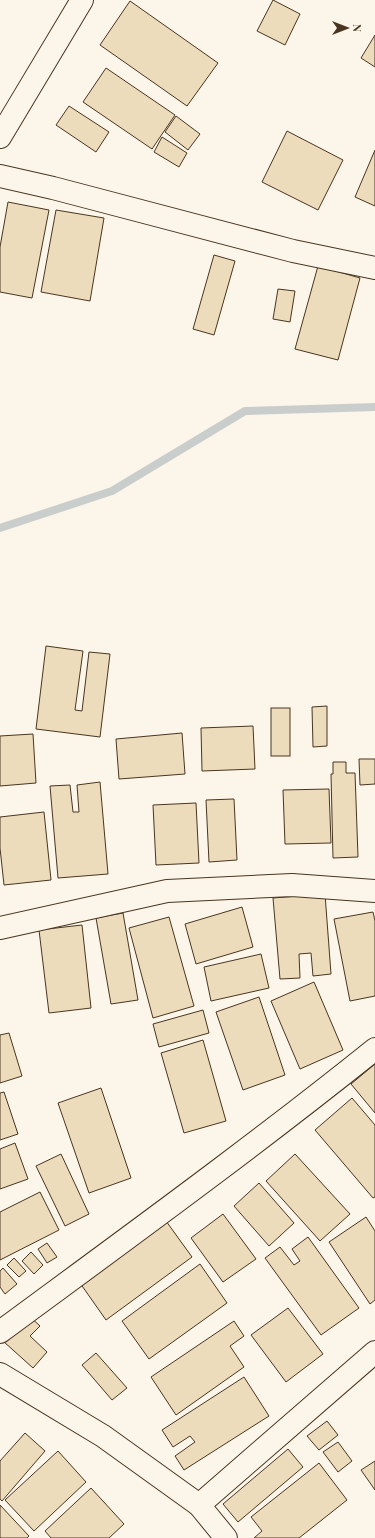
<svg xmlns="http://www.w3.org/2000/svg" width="375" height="1538" viewBox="0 0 375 1538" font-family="'Playfair Display',serif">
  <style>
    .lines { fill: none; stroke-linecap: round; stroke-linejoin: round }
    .stream { stroke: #c9cecd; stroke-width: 8 }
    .building { fill: #ecdcbc; stroke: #4a3520 }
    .minor-casing { stroke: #4a3520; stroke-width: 24 }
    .minor { stroke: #fbf6e9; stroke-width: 22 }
  </style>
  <rect width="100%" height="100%" fill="#fbf6e9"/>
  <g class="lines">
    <polyline class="stream" points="0,528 112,491 245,411 375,407"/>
  </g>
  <g class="building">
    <polygon points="273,0 300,14 285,45 257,31"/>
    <polygon points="130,1 218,63 187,106 100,45"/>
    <polygon points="375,35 375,67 361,58"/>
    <polygon points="106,68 175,115 152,149 83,102"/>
    <polygon points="69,106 109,132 96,152 56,125"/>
    <polygon points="176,116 200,134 188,150 165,132"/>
    <polygon points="287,131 343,160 318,210 262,182"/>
    <polygon points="162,137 187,153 179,167 154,152"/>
    <polygon points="375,150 375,206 355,197"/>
    <polygon points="8,202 49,210 32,298 0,292 0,247"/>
    <polygon points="56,210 104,218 90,301 41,292"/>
    <polygon points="214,255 235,261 214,335 193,329"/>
    <polygon points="318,266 360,278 338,360 295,349"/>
    <polygon points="278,289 295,291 290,322 273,319"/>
    <polygon points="46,646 83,651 75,710 82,711 89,652 110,654 100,737 36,729"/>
    <polygon points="327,706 327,746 313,747 312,707"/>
    <rect x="271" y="708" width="19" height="48"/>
    <polygon points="253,726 255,769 202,771 201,728"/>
    <polygon points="182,733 185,774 119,779 116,739"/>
    <polygon points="33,734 36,783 0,786 0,736"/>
    <polygon points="359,759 375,759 375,784 360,785"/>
    <polygon points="333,762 346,762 346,773 355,773 358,857 333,858 331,774 333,774"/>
    <polygon points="100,782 108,874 58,878 50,786 70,785 73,812 79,812 77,785"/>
    <polygon points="329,789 331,843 285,844 283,790"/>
    <polygon points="234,799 237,860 209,862 206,800"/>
    <polygon points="196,803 199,863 156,865 153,805"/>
    <polygon points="44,812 51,880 4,885 0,848 0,817"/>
    <polygon points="325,894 331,974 313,976 311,953 299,954 300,978 280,979 273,898"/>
    <polygon points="242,907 253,947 196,964 185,924"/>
    <polygon points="373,912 375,921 375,996 350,1001 334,919"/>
    <polygon points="123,913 138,1000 111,1004 96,918"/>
    <polygon points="169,917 194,1006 153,1018 129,928"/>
    <polygon points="82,925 91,1008 49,1013 39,930"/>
    <polygon points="261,954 269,988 211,1001 204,967"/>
    <polygon points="314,982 343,1050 300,1069 271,1001"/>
    <polygon points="259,997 285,1075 243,1090 216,1012"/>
    <polygon points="203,1010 209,1033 159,1047 153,1024"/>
    <polygon points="9,1033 22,1076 0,1083 0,1035"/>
    <polygon points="203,1040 226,1121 184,1133 161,1053"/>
    <polygon points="375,1064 375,1113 351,1084"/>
    <polygon points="101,1088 131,1178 89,1193 58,1103"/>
    <polygon points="4,1092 18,1134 0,1140 0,1093"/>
    <polygon points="352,1098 375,1125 375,1197 373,1198 315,1130"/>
    <polygon points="15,1143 28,1179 0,1189 0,1149"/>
    <polygon points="61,1154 89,1214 65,1226 36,1166"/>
    <polygon points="295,1154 350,1214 320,1241 266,1181"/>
    <polygon points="259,1183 294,1223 269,1246 234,1206"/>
    <polygon points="40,1192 59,1230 0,1260 0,1212"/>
    <polygon points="223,1214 256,1259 223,1282 191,1238"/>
    <polygon points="366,1217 375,1231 375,1300 370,1304 329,1242"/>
    <polygon points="166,1221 192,1257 106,1320 80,1283"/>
    <polygon points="308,1237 359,1308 321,1335 265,1258 280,1247 294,1265 300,1261 292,1249"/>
    <polygon points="47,1243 57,1257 47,1263 38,1249"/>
    <polygon points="31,1252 43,1265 34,1274 22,1261"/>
    <polygon points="14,1258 26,1271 19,1277 7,1265"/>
    <polygon points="200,1264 227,1303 149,1359 122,1321"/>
    <polygon points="3,1268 17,1284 5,1294 0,1287 0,1271"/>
    <polygon points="288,1308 323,1354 286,1382 251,1335"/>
    <polygon points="27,1314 40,1326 30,1336 47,1352 33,1368 3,1341"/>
    <polygon points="234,1321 244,1336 230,1346 244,1367 176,1415 151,1377"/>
    <polygon points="96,1353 127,1388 112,1400 82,1365"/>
    <polygon points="244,1377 269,1416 184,1470 175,1456 195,1442 190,1436 173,1447 162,1430"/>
    <polygon points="327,1421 338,1435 319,1450 307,1436"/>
    <polygon points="25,1433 45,1451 2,1501 0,1499 0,1461"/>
    <polygon points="338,1442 352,1461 338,1472 323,1452"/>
    <polygon points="288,1449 303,1467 238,1522 223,1504"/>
    <polygon points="58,1451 86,1482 34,1531 5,1500"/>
    <polygon points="375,1461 375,1490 361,1470"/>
    <polygon points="319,1463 347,1500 299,1538 254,1538 262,1531 251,1517"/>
    <polygon points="91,1488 124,1524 109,1538 51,1538 45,1531"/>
    <polygon points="0,1505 29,1536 27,1538 0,1538"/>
  </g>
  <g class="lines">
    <g class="minor-casing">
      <g id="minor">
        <polyline points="0,137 82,0"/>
        <polyline points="0,176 53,188 293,251 375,268"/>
        <polyline points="0,928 167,891 292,885 375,891"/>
        <path d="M0,1332c126,-93 253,-185 375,-283"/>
        <polyline points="0,1374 103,1436 199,1505 226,1538"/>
        <polyline points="199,1505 375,1352"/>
      </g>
    </g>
    <use href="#minor" class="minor"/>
  </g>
  <g transform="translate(347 28) rotate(90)" stroke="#fbf6e9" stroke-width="3" paint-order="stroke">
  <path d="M0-3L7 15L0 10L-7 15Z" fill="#4a3520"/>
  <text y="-6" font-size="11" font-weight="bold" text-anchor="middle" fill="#4a3520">N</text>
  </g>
</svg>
